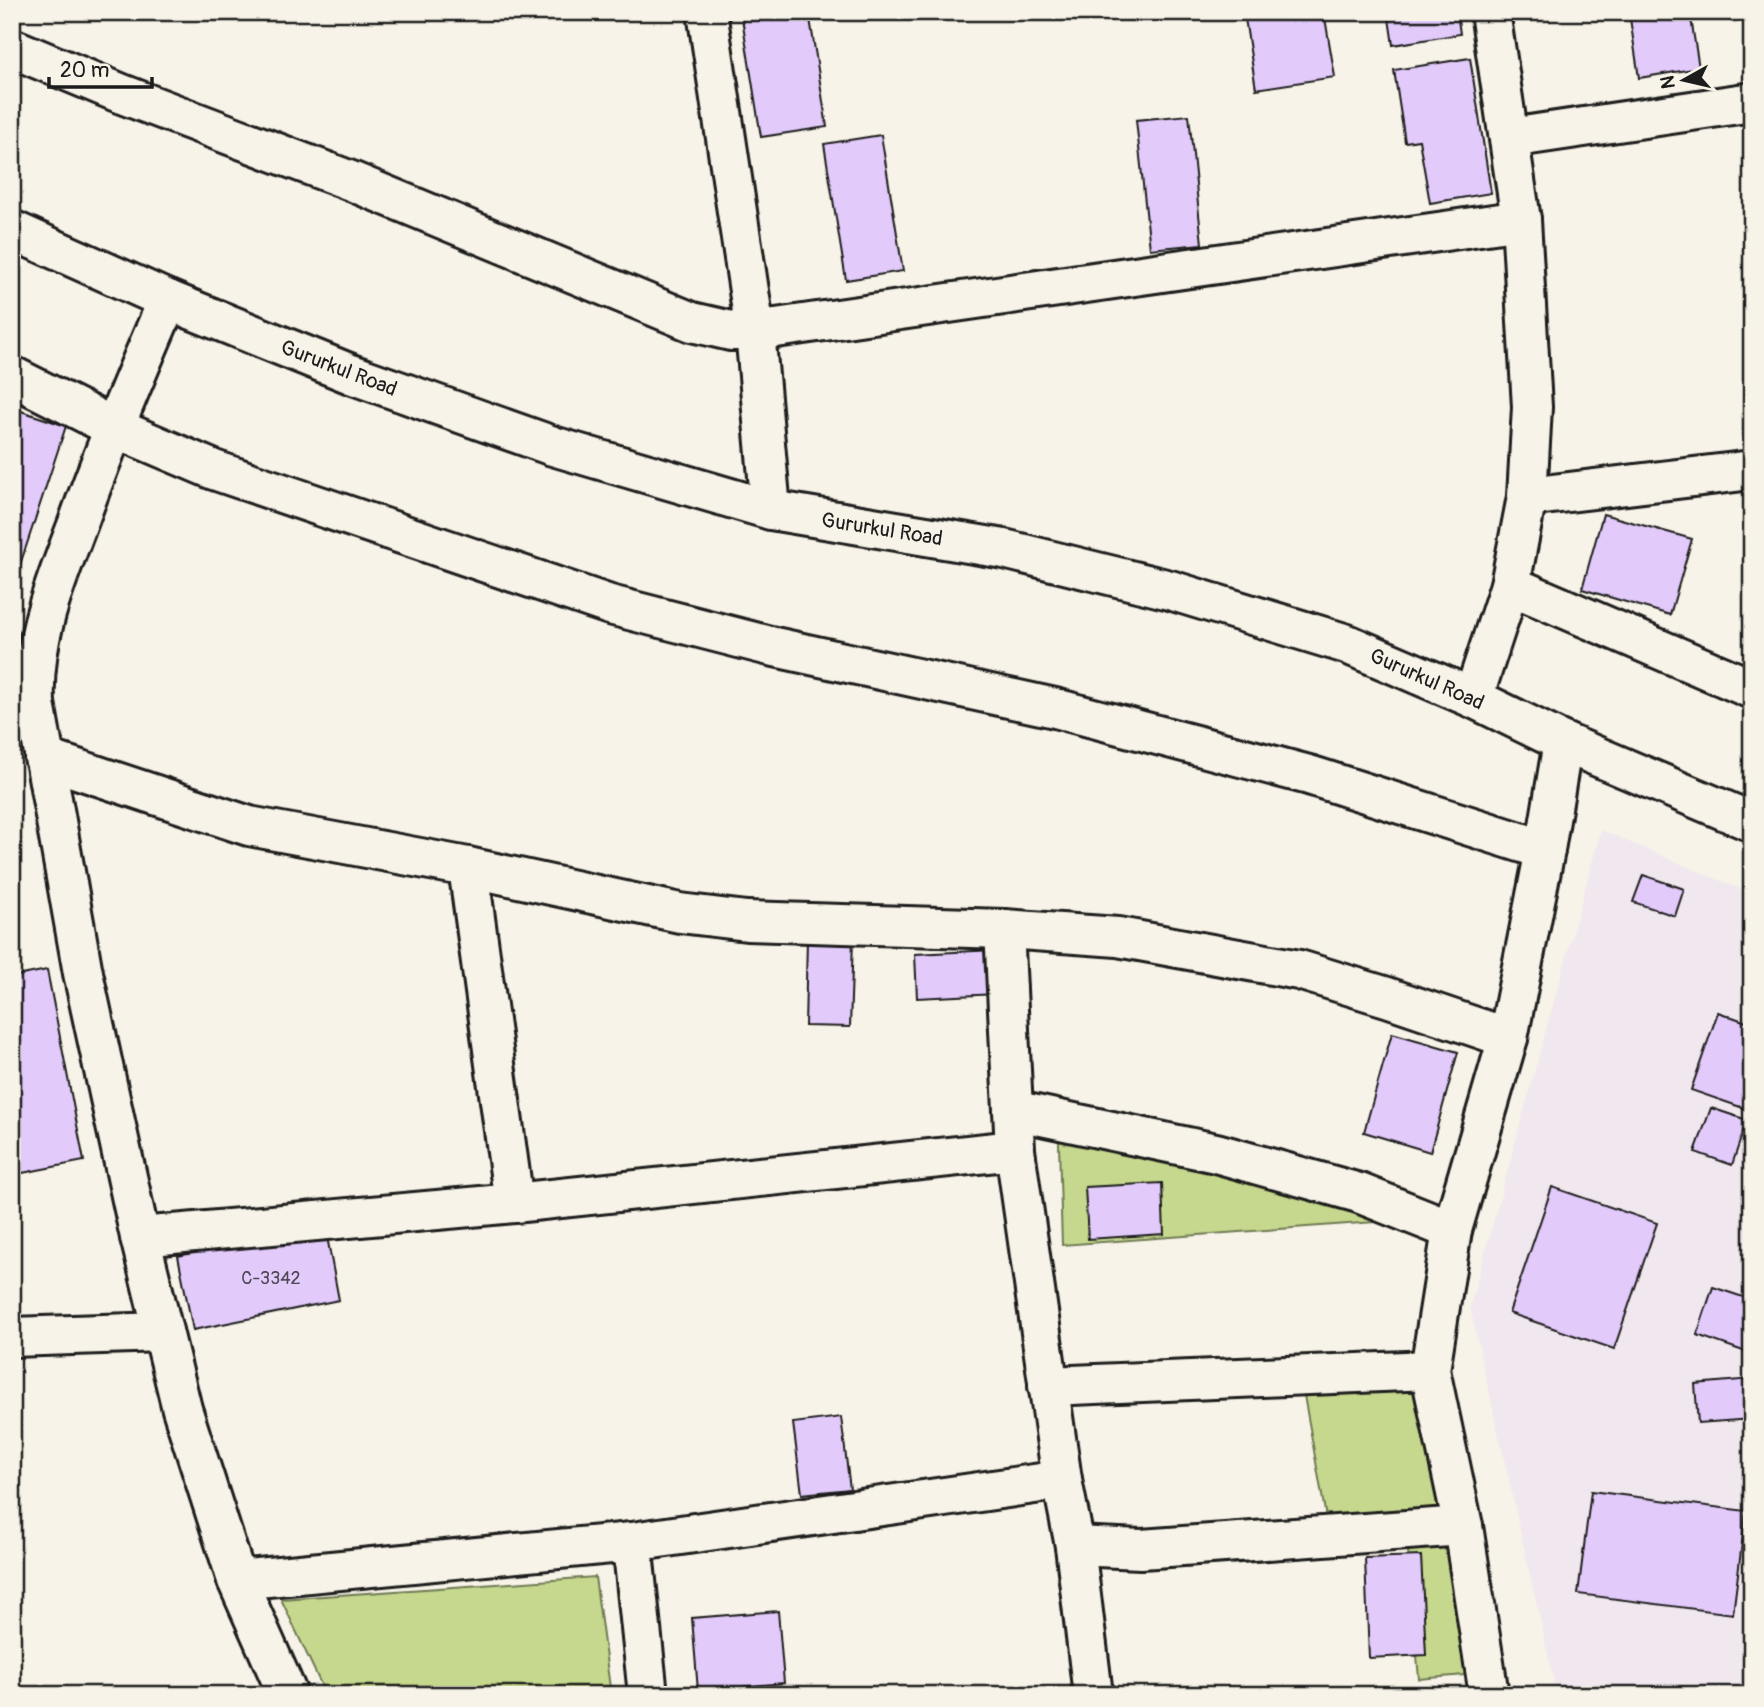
<svg xmlns="http://www.w3.org/2000/svg" width="1764" height="1707" viewBox="0 0 1764 1707" font-family="Pangolin,sans-serif">
  <style>
    .built { fill: #f1e7ee }
    .green { fill: #c5d88d; stroke: #707a54; stroke-width: 2 }
    .building { fill: #e2cafb; stroke: #1c1c1c; stroke-width: 2 }
    .lines { fill: none; stroke-linecap: round; stroke-linejoin: round }
    .minor-casing { stroke: #1c1c1c; stroke-width: 44 }
    .minor { stroke: #f7f3e8; stroke-width: 38 }
    .labels { text-anchor: middle; stroke-width: 5; stroke-linejoin: round; paint-order: stroke }
    .number-label { font-size: 18px; fill: #4e4854 }
    .street-label { font-size: 21px; fill: #1c1c1c; stroke: #f7f3e8 }
  </style>
  <rect width="100%" height="100%" fill="#f7f3e8"/>
  <filter id="ink" filterUnits="userSpaceOnUse"><feTurbulence type="fractalNoise" baseFrequency=".0143" numOctaves="2"/><feDisplacementMap in="SourceGraphic" scale="14" xChannelSelector="R" yChannelSelector="G"/><feConvolveMatrix kernelMatrix="1 2 1 2 8 2 1 2 1" color-interpolation-filters="sRGB"/></filter>
  <g filter="url(#ink)">
    <polygon class="built" points="1601,830 1752,894 1752,1695 1557,1695 1470,1307"/>
    <g class="green">
      <polygon points="1058,1111 1431,1218 1062,1245"/>
      <polygon points="1418,1382 1476,1674 1419,1679 1405,1516 1327,1523 1303,1390"/>
      <polygon points="595,1577 611,1695 326,1695 281,1599"/>
    </g>
    <g class="building">
      <polygon points="741,12 809,12 827,127 761,137"/>
      <polygon points="1244,12 1324,12 1335,77 1256,89"/>
      <polygon points="1388,12 1457,12 1460,34 1393,45"/>
      <polygon points="1629,12 1690,12 1699,68 1639,78"/>
      <polygon points="1470,58 1491,193 1430,203 1419,140 1405,142 1394,70"/>
      <polygon points="1189,115 1202,244 1150,249 1136,120"/>
      <polygon points="881,135 903,271 846,280 824,144"/>
      <polygon points="12,408 66,426 12,589"/>
      <polygon points="1603,514 1692,539 1670,615 1582,589"/>
      <polygon points="1643,875 1684,889 1675,916 1633,902"/>
      <polygon points="807,939 853,940 850,1027 805,1026"/>
      <polygon points="995,950 997,994 917,998 915,954"/>
      <polygon points="47,970 84,1161 12,1175 12,977"/>
      <polygon points="1718,1012 1752,1024 1752,1111 1691,1090"/>
      <polygon points="1392,1033 1458,1052 1430,1152 1364,1132"/>
      <polygon points="1711,1108 1747,1120 1732,1165 1695,1152"/>
      <polygon points="1162,1183 1164,1234 1088,1239 1085,1187"/>
      <polygon points="1552,1187 1657,1223 1614,1349 1509,1313"/>
      <polygon points="325,1226 339,1300 193,1330 178,1256"/>
      <polygon points="1713,1287 1752,1300 1752,1354 1697,1335"/>
      <polygon points="1752,1379 1752,1419 1698,1423 1695,1384"/>
      <polygon points="841,1417 850,1489 802,1494 793,1423"/>
      <polygon points="1591,1491 1746,1511 1733,1614 1578,1594"/>
      <polygon points="1421,1556 1426,1655 1369,1658 1365,1558"/>
      <polygon points="778,1611 784,1683 698,1691 692,1618"/>
    </g>
    <g class="lines">
      <g class="minor-casing">
        <g id="minor">
          <polyline points="707,12 755,331 771,510"/>
          <polyline points="12,48 122,94 351,181 692,322 731,331 755,331 1521,220"/>
          <polyline points="1510,138 1752,102"/>
          <polyline points="12,230 168,300 351,374 553,446 771,510 1004,549 1170,590 1347,644 1473,698 1563,742 1752,822"/>
          <path d="M168,300c-32,74 -63,147 -90,223 -23,61 -46,114 -43,180l48,270 57,264 42,172 55,171 51,115"/>
          <polyline points="12,376 113,427 214,470 610,605 770,646 1055,708 1309,775 1545,850"/>
          <polyline points="1527,497 1752,470"/>
          <polyline points="1510,585 1752,689"/>
          <polyline points="1473,698 1510,585 1527,497 1532,407 1521,220 1490,12"/>
          <polyline points="44,758 249,826 468,867 680,913 747,921 1004,929 1118,937 1299,970 1387,997 1508,1038"/>
          <polyline points="468,867 514,1203"/>
          <polyline points="1004,929 1015,1150 1062,1480 1075,1546 1093,1695"/>
          <polyline points="1013,1110 1216,1153 1359,1193 1452,1230"/>
          <polyline points="140,1237 514,1203 1015,1150"/>
          <polyline points="12,1337 163,1332"/>
          <polyline points="1048,1386 1430,1370"/>
          <polyline points="632,1542 648,1695"/>
          <polyline points="1075,1546 1141,1549 1463,1526"/>
          <polyline points="237,1580 632,1542 1062,1480"/>
          <polyline points="1489,1695 1463,1526 1430,1370 1452,1230 1508,1038 1545,850 1563,742"/>
        </g>
      </g>
      <use href="#minor" class="minor"/>
    </g>
  </g>
  <g class="labels">
    <g class="number-label">
      <text x="271" y="1284">C-3342</text>
    </g>
    <g class="street-label">
      <text transform="translate(339 368) rotate(21)" y="7">Gururkul Road</text>
      <text transform="translate(882 529) rotate(9)" y="7">Gururkul Road</text>
      <text transform="translate(1427 679) rotate(24)" y="7">Gururkul Road</text>
    </g>
  </g>
  <rect width="1764" height="1707" fill="none" stroke="#f7f3e8" stroke-width="42"/>
  <rect x="21" y="21" width="1722" height="1665" fill="none" stroke="#1c1c1c" stroke-width="2.5" filter="url(#ink)"/>
  <g transform="translate(1684 80) rotate(262)" stroke="#f7f3e8" stroke-width="5" paint-order="stroke">
  <path d="M0-5L12 26L0 18L-12 26Z" fill="#1c1c1c"/>
  <text y="-10" font-size="19" font-weight="bold" text-anchor="middle" fill="#1c1c1c">N</text>
  </g>
  <path d="M49 77v10h103v-10" fill="none" stroke="#1c1c1c" stroke-width="3.5"/>
  <text x="60" y="77" font-size="21" fill="#1c1c1c" stroke="#f7f3e8" stroke-width="5" paint-order="stroke">20 m</text>
</svg>
